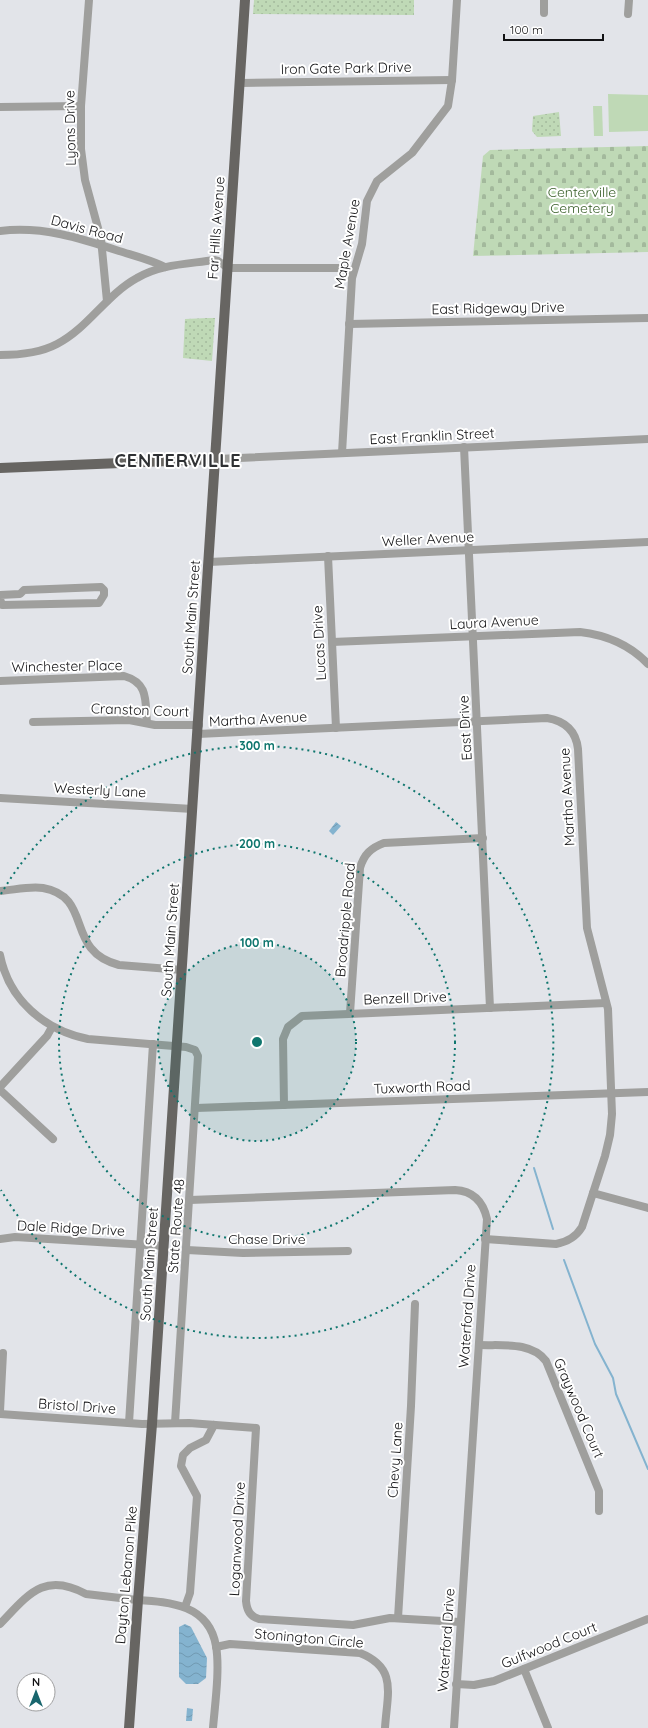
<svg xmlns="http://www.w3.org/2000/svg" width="648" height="1728" viewBox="0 0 648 1728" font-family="Quicksand,sans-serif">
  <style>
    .grass { fill: url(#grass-dots) }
    .cemetery { fill: url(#cemetery-stones) }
    .pitch { fill: #bfd9b6 }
    .water { fill: url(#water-waves) }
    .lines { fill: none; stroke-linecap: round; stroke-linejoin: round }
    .stream { stroke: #84b3cf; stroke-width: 2 }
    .minor { stroke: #9f9f9d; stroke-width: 8 }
    .major { stroke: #676562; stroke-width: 10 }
    .ring { fill: none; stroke: #0f766e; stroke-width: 2; stroke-dasharray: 2 4 }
    .labels { text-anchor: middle; stroke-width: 4; stroke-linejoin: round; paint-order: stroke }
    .street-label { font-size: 14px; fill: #121214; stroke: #fff }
    .park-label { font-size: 14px; fill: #365d26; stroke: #fff }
    .district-label { font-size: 18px; font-weight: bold; letter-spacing: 1px; fill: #2f3134; stroke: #fff }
    .centre { fill: #0f766e; stroke: #fff; stroke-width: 2 }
    .ring-label { font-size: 12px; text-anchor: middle; font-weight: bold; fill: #0f766e; stroke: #fff; stroke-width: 4; stroke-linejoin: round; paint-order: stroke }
  </style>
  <defs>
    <pattern id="grass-dots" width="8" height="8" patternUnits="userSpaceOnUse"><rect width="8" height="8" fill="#bfd9b6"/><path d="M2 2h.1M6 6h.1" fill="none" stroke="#a3b99c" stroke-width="1.8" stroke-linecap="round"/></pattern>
    <pattern id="cemetery-stones" width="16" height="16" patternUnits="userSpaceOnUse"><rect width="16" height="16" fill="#bfd9b6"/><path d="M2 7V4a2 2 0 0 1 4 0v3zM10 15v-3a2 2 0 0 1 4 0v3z" fill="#a3b99c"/></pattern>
    <pattern id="water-waves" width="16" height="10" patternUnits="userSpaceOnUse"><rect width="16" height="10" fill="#84b3cf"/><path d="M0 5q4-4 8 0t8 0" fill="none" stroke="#7199b1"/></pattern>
  </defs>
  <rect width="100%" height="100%" fill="#e2e4e9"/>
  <g class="grass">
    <polygon points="254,0 414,0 414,15 253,14"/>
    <polygon points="559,112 561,136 537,137 532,131 533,116"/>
    <polygon points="208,318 215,318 212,361 183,358 185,319"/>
  </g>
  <polygon class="cemetery" points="648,146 648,252 473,256 483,156 490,150"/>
  <g class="pitch">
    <polygon points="608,94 648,95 648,131 609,132"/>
    <polygon points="593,106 602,106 603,136 594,136"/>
  </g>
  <g class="water">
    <polygon points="336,822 341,826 333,835 329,831"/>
    <polygon points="185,1624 191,1627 207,1658 206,1678 198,1684 186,1684 179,1677 179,1627"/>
    <polygon points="187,1708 193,1709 192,1721 186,1721"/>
  </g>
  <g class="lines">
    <g class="stream">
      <polyline points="534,1168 553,1229"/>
      <polyline points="564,1260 595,1344 613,1378 616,1394 648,1469"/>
    </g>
    <g class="minor">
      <polyline points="89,0 81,106 81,149 85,180 101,239 107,301"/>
      <polyline points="544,13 544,0"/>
      <polyline points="628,14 629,0"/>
      <polyline points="240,83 452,80"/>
      <polyline points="0,107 81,106"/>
      <path d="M0,231c43,-5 80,7 119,20 16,5 32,9 46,16"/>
      <polyline points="349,324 648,318"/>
      <path d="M0,355c18,0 40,-2 57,-11 31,-16 49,-49 80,-66 23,-14 52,-14 77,-18l4,1 10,7h110l15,3"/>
      <polyline points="464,447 490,1008"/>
      <polyline points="342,453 352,278 362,244 367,201 377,181 412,153 448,106 452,80 457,0"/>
      <polyline points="217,459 648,439"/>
      <polyline points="328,556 336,728"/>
      <polyline points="209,562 648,542"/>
      <polyline points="0,595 20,594 24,590 101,587 104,590 104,595 99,603 2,605 0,599"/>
      <path d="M332,642l248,-10c26,3 50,13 68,32"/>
      <path d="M0,681l124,-5c25,7 21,25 23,47"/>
      <polyline points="33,722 129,720 155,725 199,725"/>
      <path d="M198,734l349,-16c18,3 29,13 31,31l9,179 21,81 4,105 -2,21 -5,21 -23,71c-6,10 -15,15 -26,17l-71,-5"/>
      <polyline points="0,798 193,809"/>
      <path d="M0,891c14,-1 29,-5 43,-3 51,9 21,63 76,77l63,5"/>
      <path d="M0,955c9,45 44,75 88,84l98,8 9,3 3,6 -23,367"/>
      <path d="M350,1013l10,-145c4,-14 11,-20 24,-25l99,-5"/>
      <polyline points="0,1087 47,1036 52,1027"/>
      <polyline points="0,1090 53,1139"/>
      <polyline points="284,1105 283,1039 288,1027 302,1016 606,1003"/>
      <polyline points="196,1108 648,1092"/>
      <polyline points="593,1193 648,1208"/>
      <path d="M190,1200l265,-10c18,1 28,11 32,29l-33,509"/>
      <polyline points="0,1239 15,1237 164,1246"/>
      <polyline points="187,1250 243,1253 348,1251"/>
      <path d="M479,1345c22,1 52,-4 67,16l53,130v20"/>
      <polyline points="0,1411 3,1353"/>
      <path d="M0,1414l142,10 47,-1 67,5 -10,173c1,10 4,15 13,18l94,6 37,-7 70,4"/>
      <polyline points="129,1423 153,1044"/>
      <polyline points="185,1607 190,1593 197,1496 181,1466 183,1455 190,1448 206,1440 214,1425"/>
      <polyline points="398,1618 411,1406 415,1304"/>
      <path d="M0,1624c28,-29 44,-53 86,-30 17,2 34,4 51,6 34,2 72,5 79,46 4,23 -1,58 -3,82"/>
      <path d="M216,1647l14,-3 130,9c38,15 27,41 25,75"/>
      <polyline points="524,1669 548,1728"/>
      <polyline points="456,1684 474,1685 494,1681 648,1619"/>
    </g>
    <g class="major">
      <polyline points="0,468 217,459"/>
      <polyline points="129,1728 138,1600 152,1424 245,0"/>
    </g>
  </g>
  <circle cx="257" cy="1042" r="99" fill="#0f766e" fill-opacity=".12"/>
  <g class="ring">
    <circle cx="257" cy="1042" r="99"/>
    <circle cx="257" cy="1042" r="198"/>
    <path d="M1 894A296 296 0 1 1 1 1190"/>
  </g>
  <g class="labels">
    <g class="street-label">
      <text transform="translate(346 68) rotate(-1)" y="5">Iron Gate Park Drive</text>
      <text transform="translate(70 128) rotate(-91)" y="5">Lyons Drive</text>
      <text transform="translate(216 228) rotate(-86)" y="5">Far Hills Avenue</text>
      <text transform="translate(87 229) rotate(15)" y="5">Davis Road</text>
      <text transform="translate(347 244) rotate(-80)" y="5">Maple Avenue</text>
      <text transform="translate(498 308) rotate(-1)" y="5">East Ridgeway Drive</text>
      <text transform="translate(432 436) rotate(-3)" y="5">East Franklin Street</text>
      <text transform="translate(428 539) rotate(-3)" y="5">Weller Avenue</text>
      <text transform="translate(191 617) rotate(-86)" y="5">South Main Street</text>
      <text transform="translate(494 622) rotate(-3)" y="5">Laura Avenue</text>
      <text transform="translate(319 643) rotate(-93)" y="5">Lucas Drive</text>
      <text transform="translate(67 666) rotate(-1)" y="5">Winchester Place</text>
      <text transform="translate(140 710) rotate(2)" y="5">Cranston Court</text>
      <text transform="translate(258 719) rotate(-3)" y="5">Martha Avenue</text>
      <text transform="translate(465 728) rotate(-93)" y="5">East Drive</text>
      <text transform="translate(100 790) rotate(3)" y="5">Westerly Lane</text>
      <text transform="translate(567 797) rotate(-93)" y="5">Martha Avenue</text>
      <text transform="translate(345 920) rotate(-85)" y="5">Broadripple Road</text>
      <text transform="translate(170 940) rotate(-86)" y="5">South Main Street</text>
      <text transform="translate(405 998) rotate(-2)" y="5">Benzell Drive</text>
      <text transform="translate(422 1087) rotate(-2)" y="5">Tuxworth Road</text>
      <text transform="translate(176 1226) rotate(-86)" y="5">State Route 48</text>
      <text transform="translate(71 1228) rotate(3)" y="5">Dale Ridge Drive</text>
      <text x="267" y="1244">Chase Drive</text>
      <text transform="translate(149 1264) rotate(-86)" y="5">South Main Street</text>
      <text transform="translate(467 1316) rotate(-86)" y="5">Waterford Drive</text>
      <text transform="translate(77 1406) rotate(4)" y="5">Bristol Drive</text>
      <text transform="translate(579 1408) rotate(67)" y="5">Graywood Court</text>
      <text transform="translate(395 1460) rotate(-86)" y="5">Chevy Lane</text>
      <text transform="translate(237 1539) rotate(-87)" y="5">Loganwood Drive</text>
      <text transform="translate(126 1575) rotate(-85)" y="5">Dayton Lebanon Pike</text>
      <text transform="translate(309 1638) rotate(5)" y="5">Stonington Circle</text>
      <text transform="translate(446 1640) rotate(-86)" y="5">Waterford Drive</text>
      <text transform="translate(549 1645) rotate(-22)" y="5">Gulfwood Court</text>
    </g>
    <g class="park-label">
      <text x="582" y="197">Centerville<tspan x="582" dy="16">Cemetery</tspan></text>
    </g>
    <g class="district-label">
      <text x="178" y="467">CENTERVILLE</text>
    </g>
  </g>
  <circle cx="257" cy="1042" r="6" class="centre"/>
  <g class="ring-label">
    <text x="257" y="750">300 m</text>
    <text x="257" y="848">200 m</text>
    <text x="257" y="947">100 m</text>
  </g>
  <g transform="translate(36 1692)"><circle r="19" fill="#ffffff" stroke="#a0a0a1"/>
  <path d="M0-3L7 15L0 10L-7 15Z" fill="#19666e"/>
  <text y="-6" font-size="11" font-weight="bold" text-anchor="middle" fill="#121214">N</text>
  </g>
  <path d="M504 34v6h99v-6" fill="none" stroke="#121214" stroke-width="2"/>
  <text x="510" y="34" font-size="12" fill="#121214" stroke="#ffffff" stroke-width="3" paint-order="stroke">100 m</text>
</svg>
